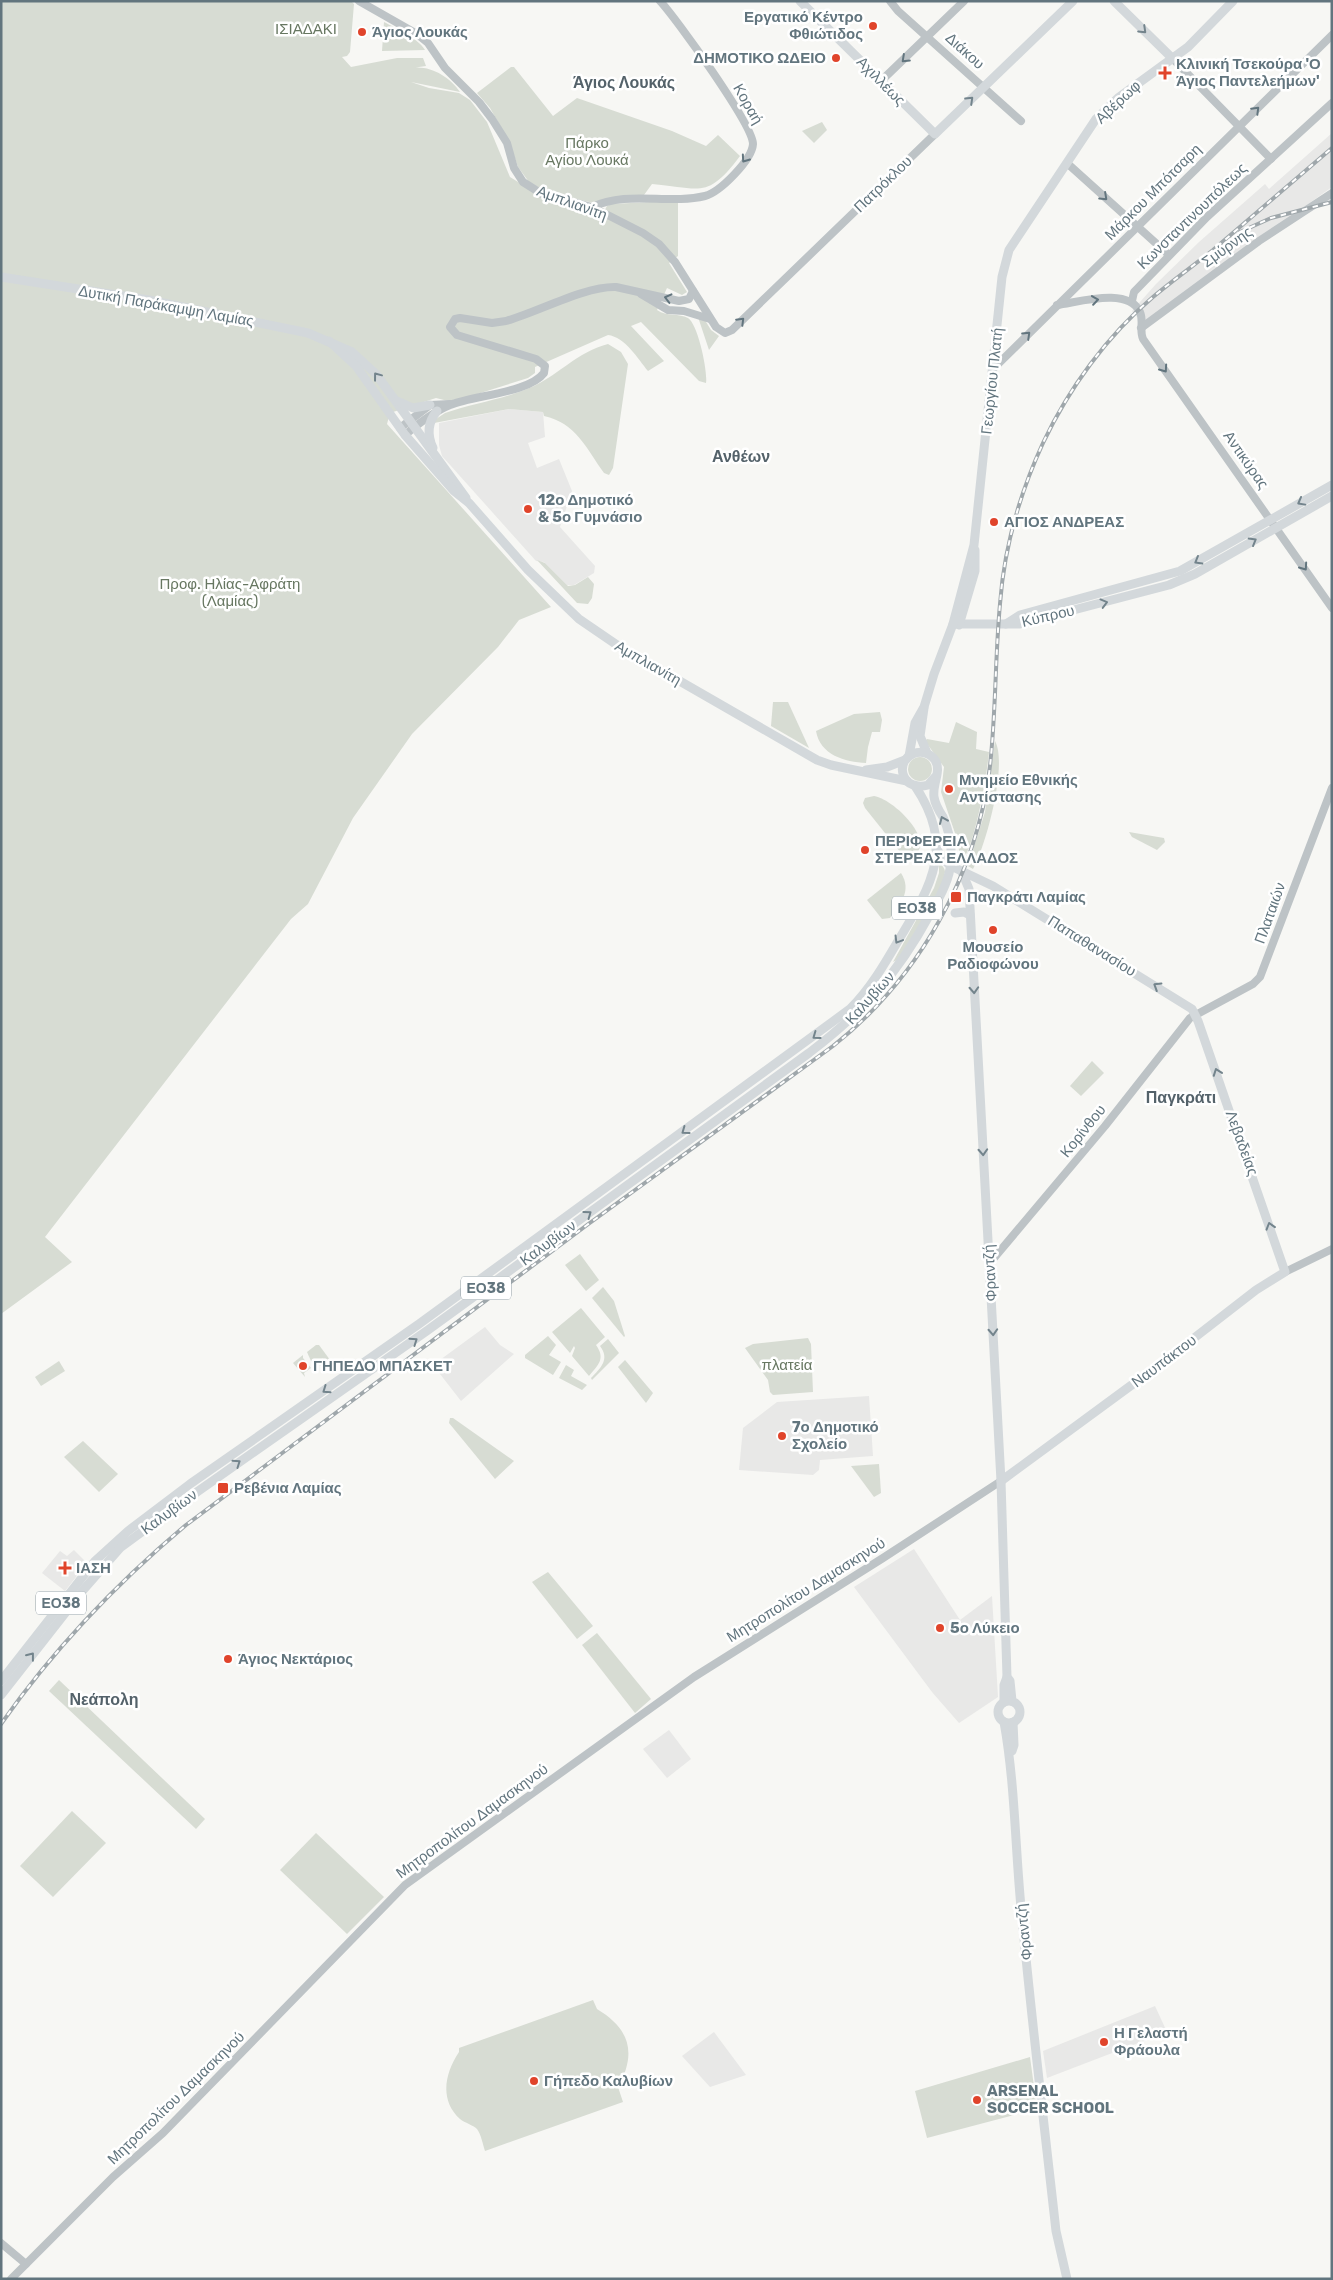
<svg xmlns="http://www.w3.org/2000/svg" width="1333" height="2280" viewBox="0 0 1333 2280" font-family="Rubik,sans-serif">
  <style>
    .built { fill: #e8e8e7 }
    .green { fill: #d7dcd3 }
    .lines { fill: none; stroke-linecap: round; stroke-linejoin: round }
    .minor { stroke: #bdc3c6; stroke-width: 8 }
    .major { stroke: #d3d8db; stroke-width: 9 }
    .rail-casing { stroke: #9fa7ab; stroke-width: 4 }
    .rail { stroke: #fff; stroke-width: 2; stroke-dasharray: 5.5; stroke-linecap: butt }
    .oneway { stroke: #73848c }
    .oneway2 { stroke: #62757e }
    .poi-dot { fill: #e0442b; stroke: #fff; stroke-width: 2 }
    .labels { text-anchor: middle; stroke-width: 5; stroke-linejoin: round; paint-order: stroke }
    .shield { fill: #fff; stroke: #919ea5; stroke-width: 1 }
    .shield-label { font-size: 14px; font-weight: bold; fill: #62757e }
    .poi-label { font-size: 15px; font-weight: bold; fill: #62757e; stroke: #fff; text-anchor: start }
    .park-label { font-size: 15px; fill: #677761; stroke: #fff }
    .street-label { font-size: 15px; fill: #62757e; stroke: #fff }
    .neighbourhood-label { font-size: 16px; font-weight: bold; fill: #54626a; stroke: #fff }
  </style>
  <rect width="100%" height="100%" fill="#f7f7f4"/>
  <g class="built">
    <polygon points="1332,133 1332,187 1142,323 1132,311 1156,284 1199,242 1265,184 1269,189"/>
    <polygon points="509,409 543,412 545,437 528,443 537,468 559,459 572,491 560,527 595,566 594,573 574,585 567,585 544,562 536,561 442,456 439,445 439,423"/>
    <polygon points="485,1327 500,1345 514,1354 461,1401 433,1365"/>
    <polygon points="869,1396 873,1456 820,1460 819,1470 813,1475 739,1470 743,1428 777,1402"/>
    <polygon points="914,1549 960,1620 992,1596 998,1697 959,1723 932,1692 854,1587"/>
    <polygon points="74,1550 87,1563 65,1591 42,1573 60,1551 67,1556"/>
    <polygon points="669,1730 691,1759 667,1778 643,1749"/>
    <polygon points="1155,2006 1167,2032 1047,2078 1043,2051"/>
    <polygon points="714,2032 746,2075 710,2087 682,2056"/>
  </g>
  <g class="green">
    <path d="M1,1h350l3,3 -4,48 -3,4 -5,1 9,10 46,-9h26l3,8 -14,2c18,-3 38,9 48,24l-49,-10 18,6 30,5 11,7 17,22 23,55 42,26 49,14 6,-11 4,-2 59,-3 8,2v53l-9,7 18,29 -5,3 -15,-7 -10,22c10,7 22,3 31,8 10,6 20,54 18,65l-7,-2 -58,-59 -10,4 33,35 -16,10c-10,-12 -23,-34 -40,-36l-73,32v6l-7,5 -57,18 -23,5 -12,-3 -46,15 -3,11 164,183 -32,13 -21,27 -86,87 -59,84 -45,86 -17,15 -246,318 27,25 -71,52z"/>
    <path d="M384,22c13,7 33,15 41,28l-43,1z"/>
    <path d="M511,67h3l39,49 24,-18 95,33 34,15 12,-11 22,21c-33,44 -39,32 -88,28l-8,11 -50,8 -45,-10 -20,-11 -11,-15 -9,-26 -19,-33 -13,-15z"/>
    <polygon points="822,122 827,130 814,143 802,131"/>
    <polygon points="698,317 703,317 711,330 719,336 709,350"/>
    <path d="M608,344l13,8 7,12 -15,104 -4,7 -5,-2c-18,-25 -28,-50 -60,-57l-1,-4 -34,-3 -75,14 2,-4 9,-6c29,-10 61,-14 89,-27 27,-13 42,-33 74,-42z"/>
    <polygon points="537,560 545,563 568,586 575,585 588,577 594,584 592,598 588,604 577,603"/>
    <polygon points="773,702 788,702 809,748 771,726"/>
    <path d="M880,712l2,8 -2,12h-8l-4,15 -2,16c-21,-1 -46,-8 -50,-32l38,-17z"/>
    <path d="M956,722l21,10 -1,17 13,3c-2,22 -14,96 -28,110l-4,-23 -16,-47 3,-25 -19,-26 2,-2 22,4z"/>
    <path d="M995,741c13,23 -9,105 -22,128l-5,-3 17,-54z"/>
    <circle cx="920" cy="769" r="12"/>
    <path d="M874,796c23,4 68,53 34,61l-7,-4 -36,-45 -2,-5 2,-5z"/>
    <polygon points="1129,832 1164,838 1165,842 1157,850 1132,837"/>
    <path d="M939,862c3,4 6,6 6,10 -1,21 -34,67 -46,87l-6,3 41,-74 5,-15z"/>
    <path d="M901,873c11,17 0,31 -11,45l-8,1 -15,-19z"/>
    <polygon points="1092,1061 1104,1073 1081,1096 1070,1086"/>
    <polygon points="580,1254 599,1280 586,1291 565,1265"/>
    <polygon points="603,1287 614,1301 625,1336 624,1337 592,1298"/>
    <path d="M581,1308l24,29 -9,8c10,14 2,20 -7,31l-17,-20 3,-8 -1,-2 -4,7 -18,-21z"/>
    <polygon points="548,1336 556,1345 549,1355 561,1362 553,1375 525,1358 525,1355"/>
    <polygon points="808,1338 811,1344 813,1392 773,1395 770,1392 768,1380 745,1348 753,1344"/>
    <path d="M608,1339l11,14 -27,27 -1,-2c10,-10 19,-19 9,-32z"/>
    <polygon points="316,1345 319,1345 333,1364 331,1366 323,1367 311,1361 307,1352"/>
    <polygon points="303,1355 303,1358 311,1368 304,1373 305,1377 293,1363"/>
    <polygon points="625,1360 653,1393 646,1403 618,1367"/>
    <polygon points="59,1361 65,1371 41,1386 35,1377"/>
    <polygon points="566,1365 574,1370 571,1376 587,1385 582,1390 559,1378"/>
    <polygon points="450,1418 453,1418 514,1461 495,1479 449,1423"/>
    <polygon points="83,1441 118,1474 99,1492 64,1457"/>
    <polygon points="879,1464 881,1493 874,1497 851,1466"/>
    <polygon points="548,1572 593,1626 577,1639 532,1582"/>
    <polygon points="597,1633 651,1699 635,1713 582,1645"/>
    <polygon points="59,1680 205,1819 196,1829 49,1691"/>
    <polygon points="72,1811 106,1843 53,1897 20,1866"/>
    <polygon points="316,1833 384,1897 347,1934 280,1870"/>
    <path d="M593,2000l4,9c33,20 40,44 21,78l5,15 -138,49c-2,-6 -4,-17 -8,-22 -4,-4 -12,-6 -17,-10 -21,-19 -15,-46 -1,-67v-4z"/>
    <polygon points="1030,2057 1037,2109 927,2138 915,2091"/>
  </g>
  <g class="lines">
    <g class="minor">
      <polyline points="359,1 417,34 428,43 445,68 479,102 492,119 507,143 514,168 523,182 542,194 592,207 643,233 659,244 675,262 716,327 725,333 732,330 935,134"/>
      <polyline points="890,1 898,11 1021,121"/>
      <polyline points="1172,58 1271,159"/>
      <polyline points="881,81 964,1"/>
      <polyline points="1068,164 1169,255"/>
      <path d="M592,207c36,-17 76,-2 113,-11 15,-4 47,-36 48,-52 0,-19 -77,-126 -93,-143"/>
      <polyline points="641,294 668,310 684,311 710,319"/>
      <polyline points="1132,301 1134,292 1207,217 1332,103"/>
      <path d="M1057,305c23,-3 71,-18 83,7 4,9 -1,18 3,27l189,269"/>
      <polyline points="1141,328 1259,241 1332,193"/>
      <polyline points="993,369 1332,35"/>
      <polyline points="400,428 430,405 450,404"/>
      <path d="M405,435c14,-12 28,-23 45,-30 24,-10 79,-12 94,-32l1,-7 -9,-7 -79,-24 -7,-8 5,-8 5,-1 32,5 14,-2c32,-9 79,-35 110,-34l63,14 10,-2 4,-8"/>
      <polyline points="989,1264 1105,1126 1190,1018 1253,984 1260,977 1332,788"/>
      <polyline points="1285,1272 1332,1249"/>
      <polyline points="1,2243 26,2264"/>
      <polyline points="11,2279 113,2177 163,2133 405,1885 694,1677 883,1558 1001,1481"/>
    </g>
    <g class="major">
      <polyline points="800,1 935,134 1073,1"/>
      <polyline points="1114,1 1172,58"/>
      <polyline points="1,277 149,300 308,333 352,352 376,374 466,498"/>
      <polyline points="329,341 356,366 405,435 454,491 469,503 528,570 579,619 617,645 817,760 831,765 907,781"/>
      <polyline points="397,401 413,408 430,405"/>
      <path d="M433,448c-6,-13 -6,-25 4,-37"/>
      <polyline points="953,624 1020,624 1169,585 1195,574 1332,496"/>
      <polyline points="1006,624 1020,615 1180,571 1332,485"/>
      <polyline points="959,625 975,571 975,550"/>
      <polyline points="924,708 920,736 927,753"/>
      <polyline points="909,756 915,723 924,707 934,674 953,624 974,545 1002,277 1009,250 1096,119 1118,98 1188,47 1233,1"/>
      <polyline points="866,770 887,767 905,760"/>
      <polyline points="936,848 943,859 951,866 993,886 1192,1009 1198,1021 1285,1272 1256,1290 1167,1359 1001,1481"/>
      <polyline points="962,872 969,889 1001,1481 1007,1677 1010,1681 1012,1701"/>
      <polyline points="955,913 964,912 970,915"/>
      <path d="M1,1681l94,-120 33,-30 62,-47 229,-160 431,-315c20,-20 34,-44 48,-68 33,-55 58,-94 17,-155"/>
      <path d="M1,1695l83,-106 36,-41 57,-42 251,-176 381,-277c55,-42 88,-78 121,-139 8,-14 17,-29 20,-45 3,-17 0,-36 -7,-52 -4,-6 -8,-13 -9,-20 -2,-13 8,-26 1,-37 -11,-16 -37,-5 -32,14 3,11 15,14 25,11l8,-9"/>
      <circle cx="1009" cy="1712" r="11"/>
      <polyline points="1004,1702 1004,1685 1007,1677"/>
      <path d="M1004,1722c11,61 11,123 17,185 10,108 23,216 35,324l11,48"/>
      <polyline points="1012,1751 1014,1745 1013,1722"/>
    </g>
    <g class="rail-casing">
      <g id="rail">
        <polyline points="1240,232 1271,218 1332,202"/>
        <path d="M1,1724c52,-74 116,-141 185,-199l401,-300 246,-179c86,-68 144,-171 157,-280 6,-54 5,-108 10,-162 4,-56 20,-111 43,-161 26,-55 64,-107 110,-146 19,-16 40,-31 60,-47 40,-34 79,-68 119,-102"/>
      </g>
    </g>
    <use href="#rail" class="rail"/>
  </g>
  <defs><path id="oneway-chevron" d="M-2-3.5L2.5 0L-2 3.5" fill="none" stroke-width="1.6" stroke-linecap="round" stroke-linejoin="round" transform="scale(1.25)"/></defs>
  <g class="oneway">
    <use href="#oneway-chevron" transform="translate(1143 30) rotate(44)"/>
    <use href="#oneway-chevron" transform="translate(970 100) rotate(-44)"/>
    <use href="#oneway-chevron" transform="translate(377 376) rotate(-127)"/>
    <use href="#oneway-chevron" transform="translate(1301 502) rotate(151)"/>
    <use href="#oneway-chevron" transform="translate(1253 541) rotate(-30)"/>
    <use href="#oneway-chevron" transform="translate(1198 561) rotate(150)"/>
    <use href="#oneway-chevron" transform="translate(1104 603) rotate(-15)"/>
    <use href="#oneway-chevron" transform="translate(943 820) rotate(-113)"/>
    <use href="#oneway-chevron" transform="translate(898 940) rotate(121)"/>
    <use href="#oneway-chevron" transform="translate(1157 986) rotate(-148)"/>
    <use href="#oneway-chevron" transform="translate(974 990) rotate(87)"/>
    <use href="#oneway-chevron" transform="translate(816 1036) rotate(144)"/>
    <use href="#oneway-chevron" transform="translate(1217 1072) rotate(-110)"/>
    <use href="#oneway-chevron" transform="translate(685 1131) rotate(144)"/>
    <use href="#oneway-chevron" transform="translate(983 1152) rotate(87)"/>
    <use href="#oneway-chevron" transform="translate(588 1214) rotate(-36)"/>
    <use href="#oneway-chevron" transform="translate(1270 1226) rotate(-107)"/>
    <use href="#oneway-chevron" transform="translate(993 1332) rotate(87)"/>
    <use href="#oneway-chevron" transform="translate(414 1341) rotate(-35)"/>
    <use href="#oneway-chevron" transform="translate(326 1390) rotate(145)"/>
    <use href="#oneway-chevron" transform="translate(237 1463) rotate(-35)"/>
    <use href="#oneway-chevron" transform="translate(31 1656) rotate(-52)"/>
  </g>
  <g class="oneway2">
    <use href="#oneway-chevron" transform="translate(905 59) rotate(137)"/>
    <use href="#oneway-chevron" transform="translate(1256 110) rotate(-45)"/>
    <use href="#oneway-chevron" transform="translate(745 159) rotate(125)"/>
    <use href="#oneway-chevron" transform="translate(1104 197) rotate(43)"/>
    <use href="#oneway-chevron" transform="translate(668 298) rotate(-166)"/>
    <use href="#oneway-chevron" transform="translate(1095 300) rotate(-8)"/>
    <use href="#oneway-chevron" transform="translate(741 321) rotate(-45)"/>
    <use href="#oneway-chevron" transform="translate(1027 335) rotate(-44)"/>
    <use href="#oneway-chevron" transform="translate(1164 369) rotate(55)"/>
    <use href="#oneway-chevron" transform="translate(1304 567) rotate(55)"/>
  </g>
  <g class="poi-dot">
    <circle cx="873" cy="26" r="5"/>
    <circle cx="362" cy="32" r="5"/>
    <circle cx="836" cy="58" r="5"/>
    <path d="M1162.5 65.5h5v5h5v5h-5v5h-5v-5h-5v-5h5z"/>
    <circle cx="528" cy="509" r="5"/>
    <circle cx="994" cy="522" r="5"/>
    <circle cx="949" cy="789" r="5"/>
    <circle cx="865" cy="850" r="5"/>
    <rect x="950" y="891" width="12" height="12" rx="2.5"/>
    <circle cx="993" cy="930" r="5"/>
    <circle cx="303" cy="1366" r="5"/>
    <circle cx="782" cy="1436" r="5"/>
    <rect x="217" y="1482" width="12" height="12" rx="2.5"/>
    <path d="M62.5 1560.5h5v5h5v5h-5v5h-5v-5h-5v-5h5z"/>
    <circle cx="940" cy="1628" r="5"/>
    <circle cx="228" cy="1659" r="5"/>
    <circle cx="1104" cy="2042" r="5"/>
    <circle cx="534" cy="2081" r="5"/>
    <circle cx="977" cy="2100" r="5"/>
  </g>
  <g class="labels">
    <g class="shield">
      <rect x="892" y="896.5" width="50" height="23" rx="4"/>
      <rect x="461" y="1276.5" width="50" height="23" rx="4"/>
      <rect x="36" y="1591.5" width="50" height="23" rx="4"/>
    </g>
    <g class="shield-label">
      <text x="917" y="913">ΕΟ38</text>
      <text x="486" y="1293">ΕΟ38</text>
      <text x="61" y="1608">ΕΟ38</text>
    </g>
    <g class="poi-label">
      <text x="863" y="22" text-anchor="end">Εργατικό Κέντρο<tspan x="863" dy="17">Φθιώτιδος</tspan></text>
      <text x="372" y="37">Άγιος Λουκάς</text>
      <text x="826" y="63" text-anchor="end">ΔΗΜΟΤΙΚΟ ΩΔΕΙΟ</text>
      <text x="1176" y="69">Κλινική Τσεκούρα 'Ο<tspan x="1176" dy="17">Άγιος Παντελεήμων'</tspan></text>
      <text x="538" y="505">12ο Δημοτικό<tspan x="538" dy="17">&amp; 5ο Γυμνάσιο</tspan></text>
      <text x="1004" y="527">ΑΓΙΟΣ ΑΝΔΡΕΑΣ</text>
      <text x="959" y="785">Μνημείο Εθνικής<tspan x="959" dy="17">Αντίστασης</tspan></text>
      <text x="875" y="846">ΠΕΡΙΦΕΡΕΙΑ<tspan x="875" dy="17">ΣΤΕΡΕΑΣ ΕΛΛΑΔΟΣ</tspan></text>
      <text x="967" y="902">Παγκράτι Λαμίας</text>
      <text x="993" y="952" text-anchor="middle">Μουσείο<tspan x="993" dy="17">Ραδιοφώνου</tspan></text>
      <text x="313" y="1371">ΓΗΠΕΔΟ ΜΠΑΣΚΕΤ</text>
      <text x="792" y="1432">7ο Δημοτικό<tspan x="792" dy="17">Σχολείο</tspan></text>
      <text x="234" y="1493">Ρεβένια Λαμίας</text>
      <text x="76" y="1573">ΙΑΣΗ</text>
      <text x="950" y="1633">5ο Λύκειο</text>
      <text x="238" y="1664">Άγιος Νεκτάριος</text>
      <text x="1114" y="2038">Η Γελαστή<tspan x="1114" dy="17">Φράουλα</tspan></text>
      <text x="544" y="2086">Γήπεδο Καλυβίων</text>
      <text x="987" y="2096">ARSENAL<tspan x="987" dy="17">SOCCER SCHOOL</tspan></text>
    </g>
    <g class="park-label">
      <text x="306" y="34">ΙΣΙΑΔΑΚΙ</text>
      <text x="587" y="148">Πάρκο<tspan x="587" dy="17">Αγίου Λουκά</tspan></text>
      <text x="230" y="589">Προφ. Ηλίας-Αφράτη<tspan x="230" dy="17">(Λαμίας)</tspan></text>
      <text x="787" y="1370">πλατεία</text>
    </g>
    <g class="street-label">
      <text transform="translate(965 51) rotate(42)" y="5">Διάκου</text>
      <text transform="translate(881 81) rotate(45)" y="5">Αχιλλέως</text>
      <text transform="translate(1118 102) rotate(-43)" y="5">Αβέρωφ</text>
      <text transform="translate(748 104) rotate(60)" y="5">Κοραή</text>
      <text transform="translate(883 184) rotate(-44)" y="5">Πατρόκλου</text>
      <text transform="translate(1153 192) rotate(-45)" y="5">Μάρκου Μπότσαρη</text>
      <text transform="translate(572 203) rotate(20)" y="5">Αμπλιανίτη</text>
      <text transform="translate(1192 216) rotate(-44)" y="5">Κωνσταντινουπόλεως</text>
      <text transform="translate(1227 247) rotate(-36)" y="5">Σμύρνης</text>
      <text transform="translate(166 306) rotate(10)" y="5">Δυτική Παράκαμψη Λαμίας</text>
      <text transform="translate(992 381) rotate(-84)" y="5">Γεωργίου Πλατή</text>
      <text transform="translate(1246 460) rotate(55)" y="5">Αντικύρας</text>
      <text transform="translate(1048 616) rotate(-13)" y="5">Κύπρου</text>
      <text transform="translate(648 663) rotate(30)" y="5">Αμπλιανίτη</text>
      <text transform="translate(1270 913) rotate(-70)" y="5">Πλαταιών</text>
      <text transform="translate(1092 946) rotate(32)" y="5">Παπαθανασίου</text>
      <text transform="translate(870 998) rotate(-48)" y="5">Καλυβίων</text>
      <text transform="translate(1083 1131) rotate(-51)" y="5">Κορίνθου</text>
      <text transform="translate(1242 1143) rotate(70)" y="5">Λεβαδείας</text>
      <text transform="translate(548 1243) rotate(-36)" y="5">Καλυβίων</text>
      <text transform="translate(990 1273) rotate(-93)" y="5">Φραντζή</text>
      <text transform="translate(1164 1361) rotate(-37)" y="5">Ναυπάκτου</text>
      <text transform="translate(169 1512) rotate(-36)" y="5">Καλυβίων</text>
      <text transform="translate(806 1590) rotate(-32)" y="5">Μητροπολίτου Δαμασκηνού</text>
      <text transform="translate(472 1821) rotate(-36)" y="5">Μητροπολίτου Δαμασκηνού</text>
      <text transform="translate(1024 1932) rotate(-96)" y="5">Φραντζή</text>
      <text transform="translate(176 2098) rotate(-44)" y="5">Μητροπολίτου Δαμασκηνού</text>
    </g>
    <g class="neighbourhood-label">
      <text x="624" y="88">Άγιος Λουκάς</text>
      <text x="741" y="462">Ανθέων</text>
      <text x="1181" y="1103">Παγκράτι</text>
      <text x="104" y="1705">Νεάπολη</text>
    </g>
  </g>
  <rect width="1333" height="2280" fill="none" stroke="#62757e" stroke-width="5"/>
</svg>
